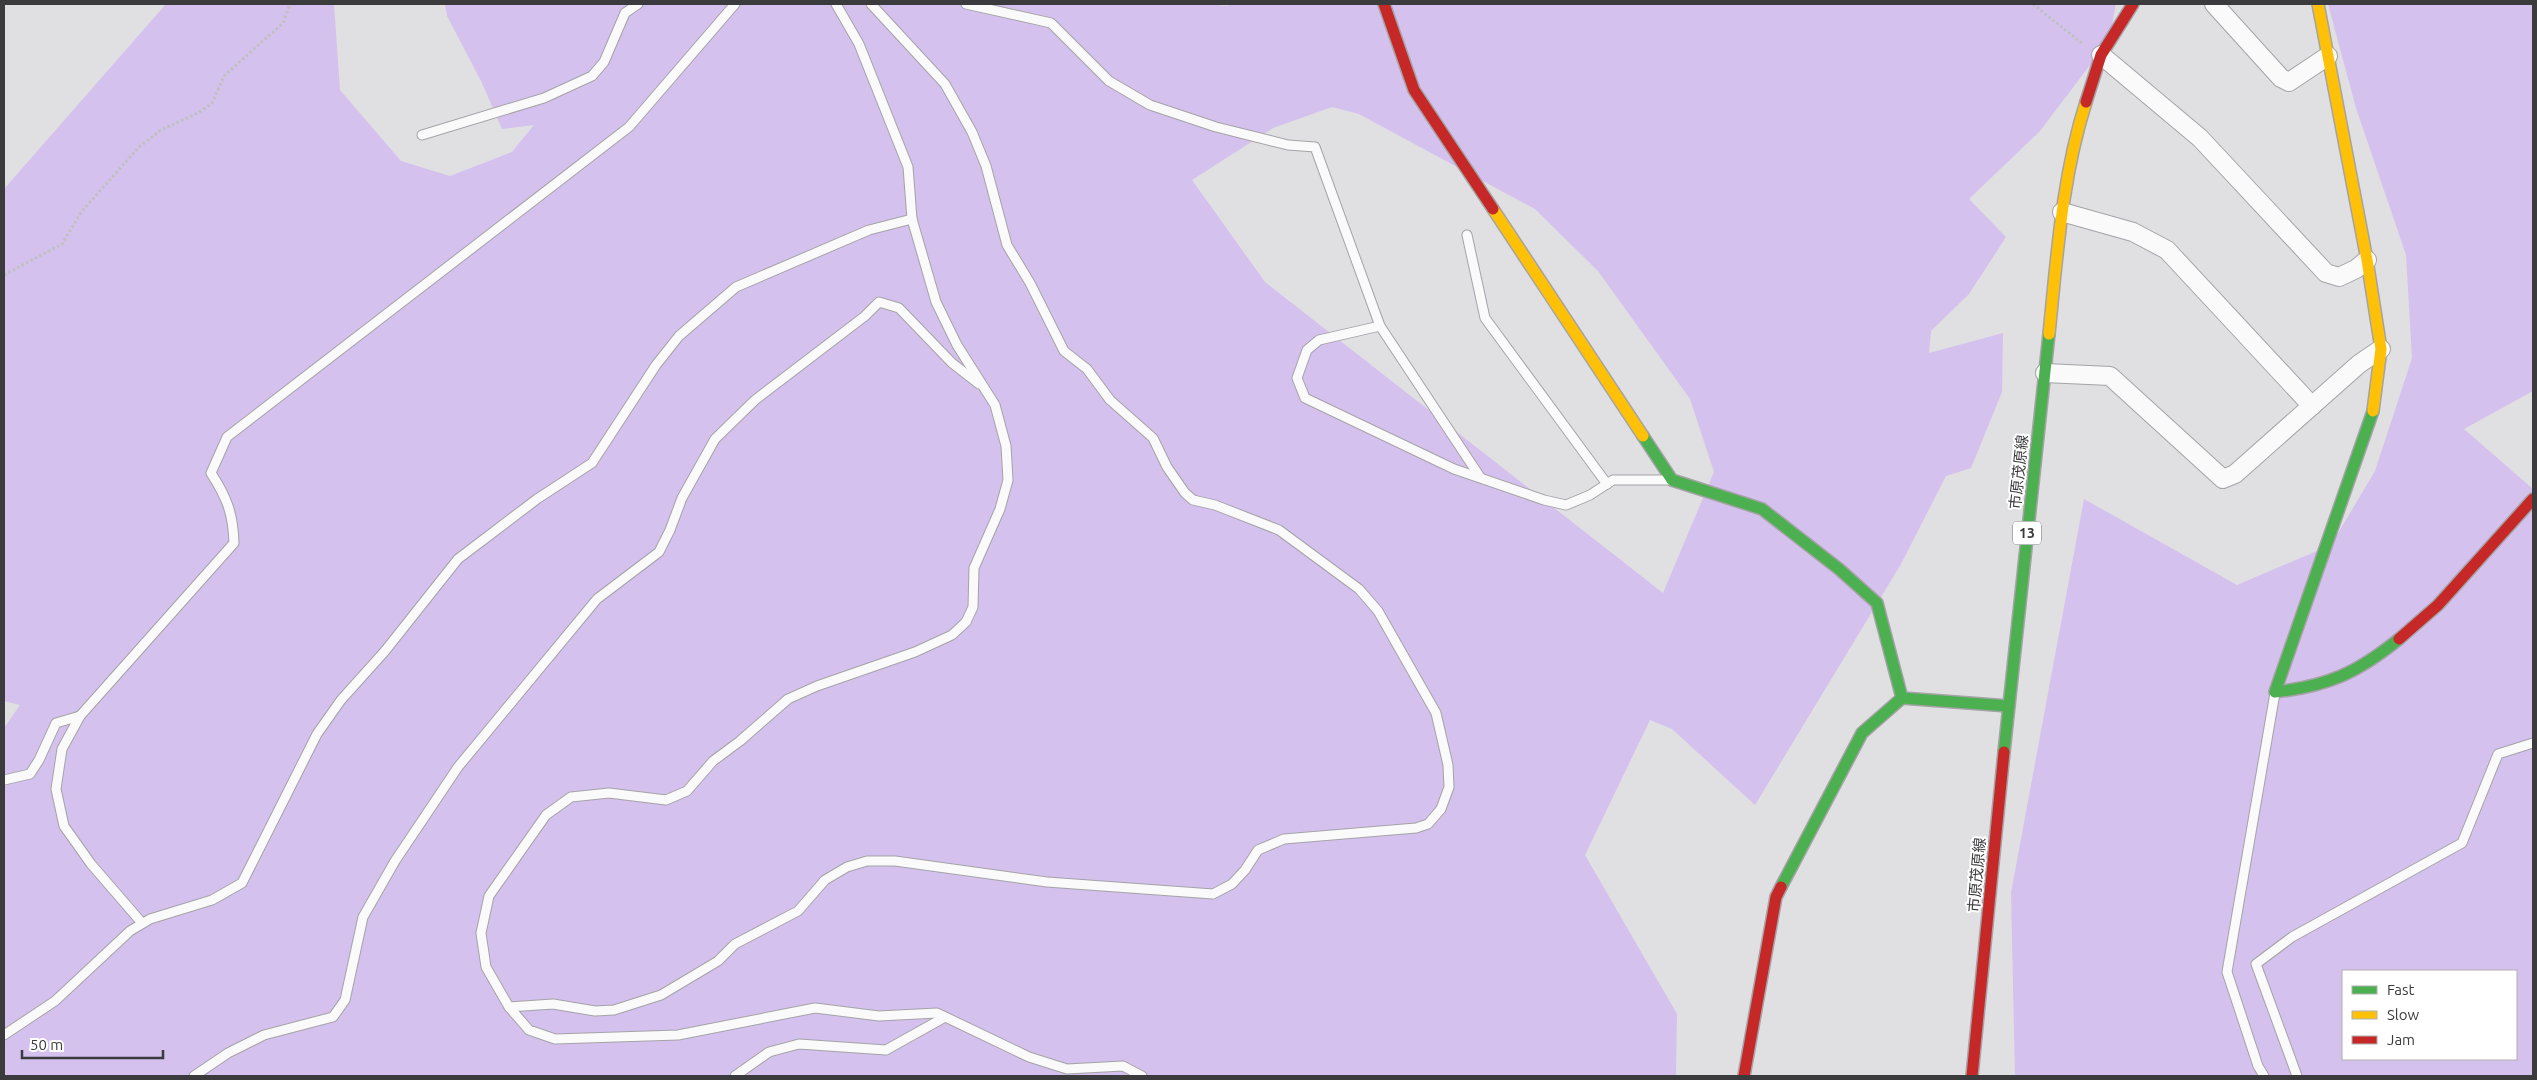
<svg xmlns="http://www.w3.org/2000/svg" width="2537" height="1080" viewBox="0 0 2537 1080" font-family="Ubuntu,'Noto Sans JP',sans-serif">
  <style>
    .green { fill: #d5c1ee; fill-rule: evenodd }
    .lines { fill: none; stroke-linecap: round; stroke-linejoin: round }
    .lane-casing { stroke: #a4a3a6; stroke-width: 11 }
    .street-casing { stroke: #a4a3a6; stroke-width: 20 }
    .fast-casing { stroke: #a4a3a6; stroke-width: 14 }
    .slow-casing { stroke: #a4a3a6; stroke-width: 14 }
    .jam-casing { stroke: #a4a3a6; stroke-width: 14 }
    .path { stroke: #c1c0c1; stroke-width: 3; stroke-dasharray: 2.5 2.5; stroke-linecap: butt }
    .lane { stroke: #fafafb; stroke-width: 9 }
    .street { stroke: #fafafb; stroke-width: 18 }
    .fast { stroke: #4caf50; stroke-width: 11 }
    .slow { stroke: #ffc107; stroke-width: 11 }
    .jam { stroke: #c62828; stroke-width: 11 }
    .labels { text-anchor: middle; stroke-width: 4; stroke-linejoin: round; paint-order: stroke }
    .shield { fill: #fff; stroke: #767576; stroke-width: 1 }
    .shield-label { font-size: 14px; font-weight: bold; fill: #3b3a3c }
    .street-label { font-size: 15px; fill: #3b3a3c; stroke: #fff }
  </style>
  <rect width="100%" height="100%" fill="#e0dfe2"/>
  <g class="green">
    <path d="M166,4h168l6,86 61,71 49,15 62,-24 22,-27 -32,4 -20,-46 -35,-67 -2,-12h765l18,2 1,-2h887l-7,36 -69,91 -71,68 37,38 -37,57 -38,37 -2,22 74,-20 -1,59 -31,76 -25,8 -45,88 -146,241 -83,-76 -22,-9 -65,135 92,159 -1,62h-1672v-348l16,-23 -16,-4v-512zM1332,107l27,7 176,95 63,62 92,128 24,73 -51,121 -398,-311 -73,-102 81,-52z"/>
    <path d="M2328,4h205v387l-69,38 69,60v587h-518l-4,-183 73,-394 153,86 94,-40 44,-74 37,-113 -6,-103 -50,-147zM2343,971h173v88h-173z"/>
  </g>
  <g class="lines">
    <g class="lane-casing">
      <g id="lane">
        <polyline points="836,4 859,44 908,167 912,219 936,302 957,345 995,405 1006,446 1008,480 1000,509 974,568 973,607 966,622 952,635 915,652 817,686 788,699 740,741 713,761 687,791 666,800 609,793 571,797 546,815 489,896 481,933 486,967 509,1007 529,1030 555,1039 678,1035 815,1008 879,1016 937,1013 1029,1057 1067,1069 1123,1066 1142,1076"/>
        <polyline points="966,4 1051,23 1109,81 1150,105 1216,127 1288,145 1315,147 1380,326 1319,340 1307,350 1297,378 1305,398 1454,469 1544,500 1566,505 1590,495 1613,480 1669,480"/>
        <polyline points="422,135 544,98 592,76 604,62 625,13 638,4"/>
        <polyline points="1467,235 1485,318 1607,484"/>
        <polyline points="1380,326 1480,477"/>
        <polyline points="4,780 30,774 39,760 56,723 80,716"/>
        <path d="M142,923l-51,-59 -27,-38 -8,-37 6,-40 18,-33 154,-173c-1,-30 -7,-45 -23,-70l16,-36 402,-310 106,-123"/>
        <polyline points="509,1007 553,1004 595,1011 614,1010 661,995 718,961 735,944 798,911 825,880 847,867 867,861 895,861 1047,882 1213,894 1232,884 1245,870 1258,850 1284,839 1416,828 1428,824 1441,809 1449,787 1448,765 1436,713 1378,611 1359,589 1279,530 1215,505 1193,500 1185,493 1167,467 1153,438 1110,400 1087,369 1064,351 1030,283 1007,245 986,166 972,132 945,84 871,4"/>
        <polyline points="4,1035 55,1001 130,931 150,919 212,900 242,883 317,734 341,700 385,651 458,559 537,499 592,463 656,365 679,336 736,287 869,230 912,219"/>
        <polyline points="194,1076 228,1053 264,1035 333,1017 345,1000 363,917 395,861 458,767 597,599 659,552 670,530 682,498 715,439 755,400 865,316 879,302 899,308 952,363 979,384"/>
        <polyline points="735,1076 769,1052 799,1044 886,1050 945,1017"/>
        <polyline points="2264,1076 2258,1066 2227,972 2275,693"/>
        <polyline points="2297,1076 2256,964 2292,937 2462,843 2498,754 2533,743"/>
      </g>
    </g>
    <g class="street-casing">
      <g id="street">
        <polyline points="2214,4 2281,78 2289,82 2328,56"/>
        <polyline points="2101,55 2200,138 2326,273 2339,277 2356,269 2367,260"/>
        <polyline points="2062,212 2133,232 2167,250 2312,406"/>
        <polyline points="2045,373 2110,376 2223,479 2235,474 2359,364 2381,349"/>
      </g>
    </g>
    <g class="fast-casing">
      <g id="fast">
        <path d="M2373,411l-98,281c53,-6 82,-19 124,-53"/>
        <polyline points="1643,436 1672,480 1762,509 1839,569 1877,603 1902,698"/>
        <polyline points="2004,752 2049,334"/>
        <polyline points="1781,887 1862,733 1902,698 2008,706"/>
      </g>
    </g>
    <g class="slow-casing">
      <g id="slow">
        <polyline points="2318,4 2367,260 2381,349 2373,411"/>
        <polyline points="1493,209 1643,436"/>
        <path d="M2049,334c8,-78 13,-157 37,-232"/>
      </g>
    </g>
    <g class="jam-casing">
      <g id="jam">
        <polyline points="1384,4 1414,90 1493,209"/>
        <polyline points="2086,102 2101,55 2133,4"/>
        <polyline points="2399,639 2438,605 2533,499"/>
        <polyline points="1744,1076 1776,897 1781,887"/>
        <polyline points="1972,1076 2004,752"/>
      </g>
    </g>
    <g class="path">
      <polyline points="2033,4 2083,44"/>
      <polyline points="4,275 62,244 82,211 139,147 161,130 198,113 212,103 224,76 283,23 290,4"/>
    </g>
    <use href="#lane" class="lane"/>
    <use href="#street" class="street"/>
    <use href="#fast" class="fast"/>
    <use href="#slow" class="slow"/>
    <use href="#jam" class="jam"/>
  </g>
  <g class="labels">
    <rect class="shield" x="2013" y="521.5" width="28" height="23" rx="4"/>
    <g class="shield-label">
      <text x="2027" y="538">13</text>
    </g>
    <g class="street-label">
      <text transform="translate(2019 472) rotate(-84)" y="5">市原茂原線</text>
      <text transform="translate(1977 875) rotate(-85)" y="5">市原茂原線</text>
    </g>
  </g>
  <rect width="2537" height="1080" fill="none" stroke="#3b3a3c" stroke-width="10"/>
  <rect x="2342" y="970" width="175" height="90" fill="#ffffff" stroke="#b1b0b1"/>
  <rect x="2352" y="986" width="25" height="8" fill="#4caf50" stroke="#b1b0b1"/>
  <text x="2387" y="995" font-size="15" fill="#3b3a3c">Fast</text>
  <rect x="2352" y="1011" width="25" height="8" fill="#ffc107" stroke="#b1b0b1"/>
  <text x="2387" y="1020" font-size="15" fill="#3b3a3c">Slow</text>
  <rect x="2352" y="1036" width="25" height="8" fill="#c62828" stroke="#b1b0b1"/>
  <text x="2387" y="1045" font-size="15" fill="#3b3a3c">Jam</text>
  <path d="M22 1050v8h141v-8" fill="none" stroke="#3b3a3c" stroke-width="2.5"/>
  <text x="30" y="1050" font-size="15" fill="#3b3a3c" stroke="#ffffff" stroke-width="4" paint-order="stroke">50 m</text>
</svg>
